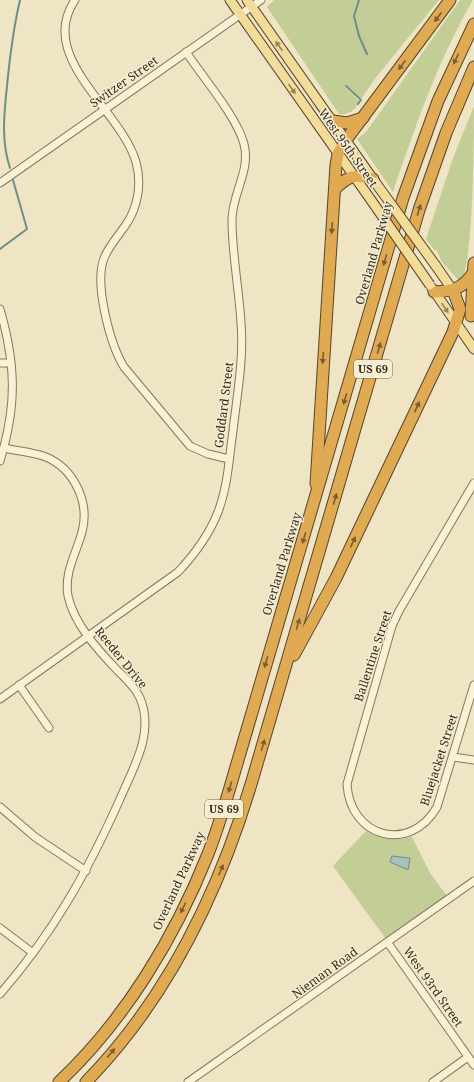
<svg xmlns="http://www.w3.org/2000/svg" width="474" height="1082" viewBox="0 0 474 1082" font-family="'Noto Serif',serif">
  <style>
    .green { fill: #c3cd96 }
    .water { fill: #a5c1bb; stroke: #6c9089 }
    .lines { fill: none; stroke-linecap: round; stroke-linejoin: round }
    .stream { stroke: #6c9089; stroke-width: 2 }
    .minor-casing { stroke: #897659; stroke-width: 9 }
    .major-casing { stroke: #57432e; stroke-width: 11 }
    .highway-casing { stroke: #57432e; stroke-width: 13 }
    .minor { stroke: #f9f1d6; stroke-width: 7 }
    .major { stroke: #f2dc9a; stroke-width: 9 }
    .highway { stroke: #dfaa52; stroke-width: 11 }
    .major-bridge-casing { stroke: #57432e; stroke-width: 11; stroke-linecap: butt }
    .major-bridge { stroke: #f2dc9a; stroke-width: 9 }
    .oneway { fill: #7b5e33 }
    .oneway2 { fill: #96845c }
    .labels { text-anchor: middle; stroke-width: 3; stroke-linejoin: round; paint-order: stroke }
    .shield { fill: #f6eed2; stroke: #726654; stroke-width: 1 }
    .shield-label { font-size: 11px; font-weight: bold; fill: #392c1e }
    .street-label { font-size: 12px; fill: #392c1e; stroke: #f6eed2 }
  </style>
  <rect width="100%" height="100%" fill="#efe4c3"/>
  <g class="green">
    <path d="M274,0h165l-62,76 -16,23 -15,-14 -1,2 15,15c-6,8 -10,13 -21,12l-72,-107z"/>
    <path d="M460,0h13c-35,60 -58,127 -80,192l-36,-53 9,-7z"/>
    <path d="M474,106c0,28 0,162 -14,176l-18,-20 -6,-13 -1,2 -9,-12 27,-81z"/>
    <path d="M366,831c15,9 29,10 46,6l18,36 17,23 -61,43 -53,-73z"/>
  </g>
  <polygon class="water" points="392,856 410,858 408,870 390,862"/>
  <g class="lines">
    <g class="stream">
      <polyline points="359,0 354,16 359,36 367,54"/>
      <polyline points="346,86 361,100 358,104"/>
      <path d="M10,168c-9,-27 -6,-54 -3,-82 3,-31 6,-56 13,-86"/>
      <polyline points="0,249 27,229 13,180"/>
    </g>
    <g class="minor-casing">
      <g id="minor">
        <path d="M75,0c-39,57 46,110 61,162 6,22 2,46 -11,64 -7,10 -15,19 -20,30 -12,25 5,88 19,111l66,79 18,8 21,5"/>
        <polyline points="0,183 261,0"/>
        <path d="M0,309c16,56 17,96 0,152"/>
        <polyline points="0,363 11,363"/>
        <path d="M474,483l-75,128 -7,15 -45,158c3,54 63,70 90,23l37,-122"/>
        <polyline points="19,685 49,728"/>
        <path d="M0,699l178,-127c17,-18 31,-37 40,-60 10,-26 11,-54 15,-81 4,-36 11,-72 8,-108 -2,-34 -9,-69 -9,-103 0,-27 19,-49 12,-76 -7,-27 -42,-68 -58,-92"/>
        <polyline points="453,757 474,760"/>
        <polyline points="0,807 35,837 86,871"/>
        <polyline points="0,928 33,953"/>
        <polyline points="388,943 474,1065"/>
        <path d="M0,994c53,-61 87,-121 120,-195 13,-31 35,-66 20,-101 -5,-11 -14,-19 -23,-28 -19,-20 -43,-46 -49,-74 -4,-24 8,-42 14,-64 8,-30 -8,-63 -36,-75 -13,-5 -29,-6 -42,-9"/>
        <polyline points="188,1082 474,881"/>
        <polyline points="433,1082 468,1057"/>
      </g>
    </g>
    <g class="major-casing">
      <g id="major">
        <polyline points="230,0 371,200"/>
        <polyline points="247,0 375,182"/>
        <polyline points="436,266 456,295"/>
        <polyline points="432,288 474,349"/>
      </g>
    </g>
    <g class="highway-casing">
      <g id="highway">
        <polyline points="333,121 347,123 363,118"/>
        <path d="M335,189c14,-14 19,-15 38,-10"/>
        <path d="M434,292c18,-1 29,-3 39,-19"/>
        <polyline points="471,316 474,263"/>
        <polyline points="316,484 336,165 338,154 346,140 450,0"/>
        <polyline points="294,655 336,578 453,332 460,309 453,290"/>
        <path d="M59,1082c66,-62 116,-145 149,-228 9,-23 16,-46 23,-70l172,-586 35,-97 36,-77"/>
        <path d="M86,1082c81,-83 133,-190 166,-301l167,-571 27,-77 28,-66"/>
      </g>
    </g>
    <use href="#minor" class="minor"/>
    <use href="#major" class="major"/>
    <use href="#highway" class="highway"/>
    <g class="major-bridge-casing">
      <g id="major-bridge">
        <polyline points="375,182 436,266"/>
        <polyline points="371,200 430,285"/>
      </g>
    </g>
    <use href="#major-bridge" class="major-bridge"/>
  </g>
  <defs><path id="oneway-solid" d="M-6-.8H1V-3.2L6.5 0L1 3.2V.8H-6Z"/></defs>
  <g class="oneway">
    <use href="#oneway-solid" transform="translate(438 17) rotate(127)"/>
    <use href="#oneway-solid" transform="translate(456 59) rotate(116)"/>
    <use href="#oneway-solid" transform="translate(402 65) rotate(126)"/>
    <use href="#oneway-solid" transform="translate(419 210) rotate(-73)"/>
    <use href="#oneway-solid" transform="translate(332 228) rotate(94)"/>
    <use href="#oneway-solid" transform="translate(385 260) rotate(106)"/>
    <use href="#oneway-solid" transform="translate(379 348) rotate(-74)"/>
    <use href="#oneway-solid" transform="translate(323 358) rotate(94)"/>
    <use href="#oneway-solid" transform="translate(345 399) rotate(106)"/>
    <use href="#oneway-solid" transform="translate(417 407) rotate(-65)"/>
    <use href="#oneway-solid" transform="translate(335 499) rotate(-74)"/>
    <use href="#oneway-solid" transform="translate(304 538) rotate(107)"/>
    <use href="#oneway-solid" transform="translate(353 542) rotate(-65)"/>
    <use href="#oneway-solid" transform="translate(298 624) rotate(-74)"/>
    <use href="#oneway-solid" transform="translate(266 662) rotate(107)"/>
    <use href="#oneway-solid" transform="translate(263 745) rotate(-74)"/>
    <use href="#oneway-solid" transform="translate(230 787) rotate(107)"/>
    <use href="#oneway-solid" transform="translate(221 870) rotate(-67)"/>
    <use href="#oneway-solid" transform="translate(183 908) rotate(116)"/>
    <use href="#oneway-solid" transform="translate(111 1053) rotate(-50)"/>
  </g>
  <g class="oneway2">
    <use href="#oneway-solid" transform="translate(279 46) rotate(-126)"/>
    <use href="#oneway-solid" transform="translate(292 89) rotate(55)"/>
    <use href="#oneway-solid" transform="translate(445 308) rotate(56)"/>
  </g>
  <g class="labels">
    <g class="shield">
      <rect x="354" y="360" width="38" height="18" rx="3"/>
      <rect x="205" y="800" width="38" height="18" rx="3"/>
    </g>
    <g class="shield-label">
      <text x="373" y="373">US 69</text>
      <text x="224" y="813">US 69</text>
    </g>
    <g class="street-label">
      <text transform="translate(124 82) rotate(-35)" y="4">Switzer Street</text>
      <text transform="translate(348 148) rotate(55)" y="4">West 95th Street</text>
      <text transform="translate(374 253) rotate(-74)" y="4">Overland Parkway</text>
      <text transform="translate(224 405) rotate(-83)" y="4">Goddard Street</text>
      <text transform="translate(282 564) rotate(-73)" y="4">Overland Parkway</text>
      <text transform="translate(373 656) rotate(-72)" y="4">Ballentine Street</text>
      <text transform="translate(121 658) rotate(51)" y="4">Reeder Drive</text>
      <text transform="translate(439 760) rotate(-72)" y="4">Bluejacket Street</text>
      <text transform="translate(179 881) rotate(-65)" y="4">Overland Parkway</text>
      <text transform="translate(325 973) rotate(-36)" y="4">Nieman Road</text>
      <text transform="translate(433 987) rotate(55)" y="4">West 93rd Street</text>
    </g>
  </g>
</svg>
